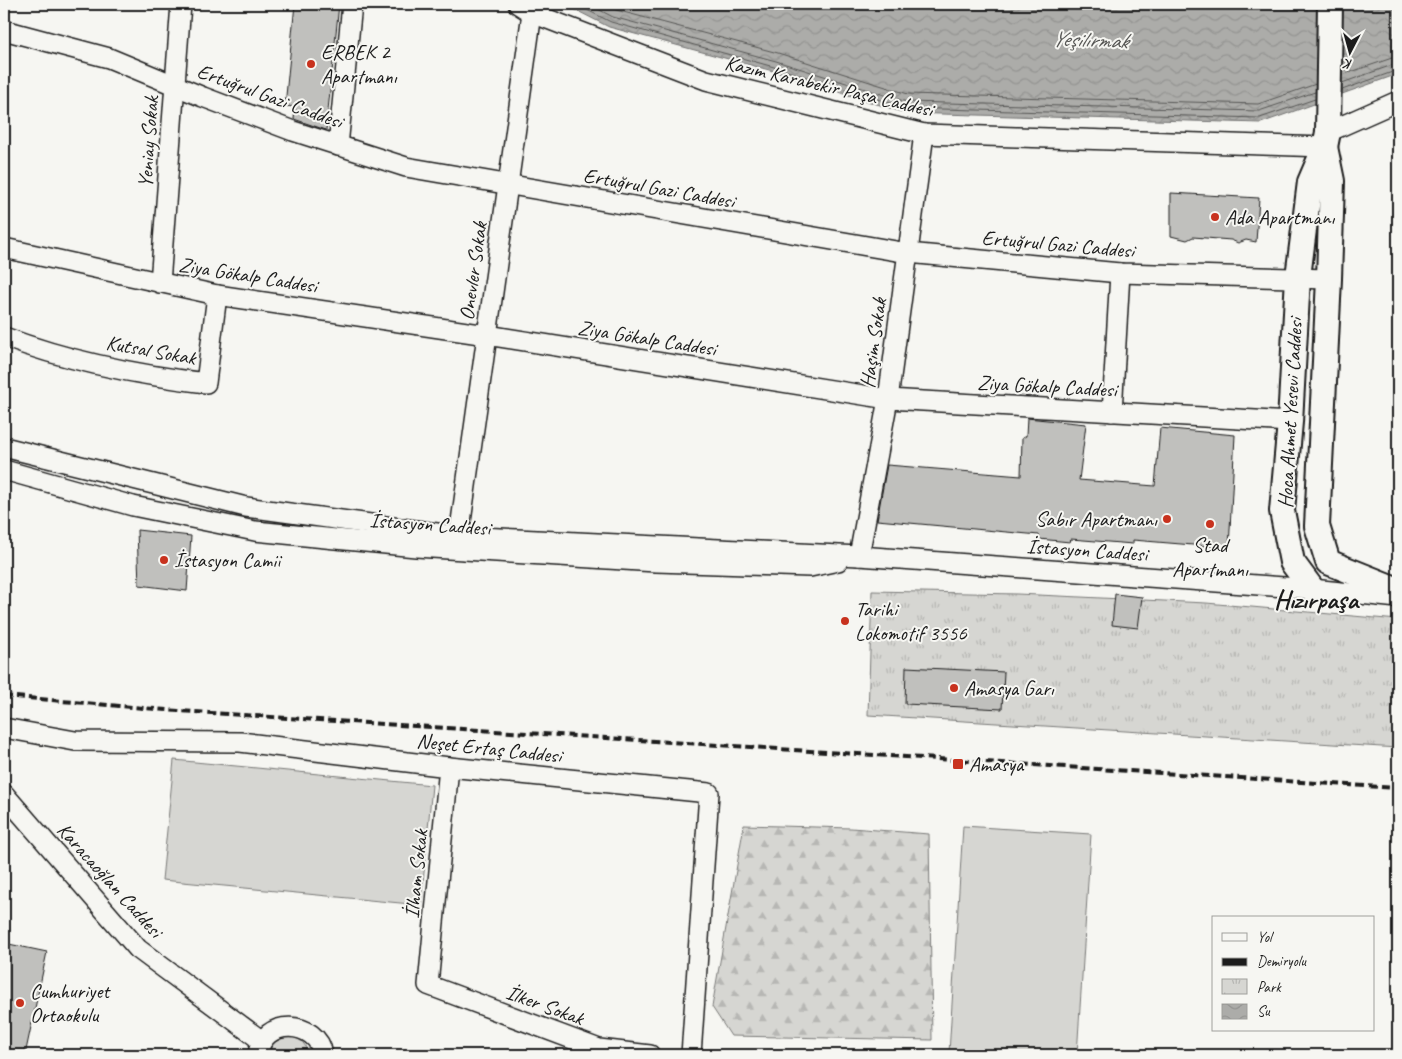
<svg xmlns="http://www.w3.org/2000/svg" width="1402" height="1059" viewBox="0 0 1402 1059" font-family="Caveat,sans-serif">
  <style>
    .grass { fill: #d6d6d2; stroke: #797977 }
    .forest { fill: url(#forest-firs); stroke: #797977 }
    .park { fill: url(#park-tufts); stroke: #797977 }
    .water { fill: url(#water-waves); stroke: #727271 }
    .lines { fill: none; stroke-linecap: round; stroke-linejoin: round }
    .shore { stroke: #565654; stroke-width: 1 }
    .building { fill: #c0c0bd; stroke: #1c1c1c }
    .minor-casing { stroke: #1c1c1c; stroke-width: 22 }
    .major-casing { stroke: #1c1c1c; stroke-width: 28 }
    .minor { stroke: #f6f6f2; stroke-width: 19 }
    .major { stroke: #f6f6f2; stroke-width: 24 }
    .rail { stroke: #1c1c1c; stroke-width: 4; stroke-dasharray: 8 4; stroke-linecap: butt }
    .poi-dot { fill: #c8321e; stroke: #f6f6f2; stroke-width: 2 }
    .labels { text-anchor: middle; stroke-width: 4; stroke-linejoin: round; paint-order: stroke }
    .poi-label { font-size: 21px; fill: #1c1c1c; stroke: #f6f6f2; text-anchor: start }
    .street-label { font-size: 21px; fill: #1c1c1c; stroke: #f6f6f2 }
    .water-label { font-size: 22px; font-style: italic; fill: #565654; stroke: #f6f6f2 }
    .district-label { font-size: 26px; font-weight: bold; fill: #1c1c1c; stroke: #f6f6f2 }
  </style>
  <defs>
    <pattern id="forest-firs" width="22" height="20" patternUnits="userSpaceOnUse" patternTransform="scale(1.25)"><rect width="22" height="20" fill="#d6d6d2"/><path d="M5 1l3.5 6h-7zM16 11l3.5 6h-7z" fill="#b7b7b4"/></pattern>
    <pattern id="park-tufts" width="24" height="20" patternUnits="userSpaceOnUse" patternTransform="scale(1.25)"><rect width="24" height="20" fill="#d6d6d2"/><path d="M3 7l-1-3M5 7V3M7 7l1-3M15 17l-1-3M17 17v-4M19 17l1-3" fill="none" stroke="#b7b7b4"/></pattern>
    <pattern id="water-waves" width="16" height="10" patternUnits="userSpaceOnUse" patternTransform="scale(1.25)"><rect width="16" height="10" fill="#acaca9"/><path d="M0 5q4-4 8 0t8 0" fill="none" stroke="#939391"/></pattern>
  </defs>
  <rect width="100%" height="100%" fill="#f6f6f2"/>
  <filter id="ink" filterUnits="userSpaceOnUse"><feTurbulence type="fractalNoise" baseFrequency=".02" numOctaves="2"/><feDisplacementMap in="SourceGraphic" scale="10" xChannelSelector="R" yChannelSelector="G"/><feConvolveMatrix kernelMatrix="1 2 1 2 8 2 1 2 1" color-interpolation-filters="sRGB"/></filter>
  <g filter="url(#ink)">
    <g class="grass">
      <polygon points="174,760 432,785 421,905 162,880"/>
      <polygon points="963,826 1091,834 1077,1055 949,1053"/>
      <path d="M283,1036c13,1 24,4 24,19h-37l3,-12z"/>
    </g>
    <polygon class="forest" points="744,825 851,828 929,834 932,1040 731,1036 712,1007"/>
    <polygon class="park" points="872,591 1017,594 1206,603 1398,620 1398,748 868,715"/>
    <polygon class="water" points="564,4 1398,4 1398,74 1261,123 905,113 773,71 609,27"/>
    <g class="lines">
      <g class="shore">
        <polyline points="575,4 611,22 774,67 906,108 1260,118 1315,99"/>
        <polyline points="588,4 613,17 776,61 907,102 1259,111 1315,92"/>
        <polyline points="605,4 616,10 778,53 908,94 1258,104 1316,84"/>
        <polyline points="1342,75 1398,56"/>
        <polyline points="1342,83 1398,63"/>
        <polyline points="1342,90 1398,70"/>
      </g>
    </g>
    <g class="building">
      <polygon points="295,4 339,4 326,130 294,119 295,107 285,106"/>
      <polygon points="1171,193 1259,198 1256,242 1246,240 1238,243 1231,240 1193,237 1187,240 1171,236"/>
      <polygon points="1027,418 1086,424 1079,480 1155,486 1160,428 1235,435 1229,548 1133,540 1133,544 1071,539 1070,542 1039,539 1039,535 877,520 887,465 1021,476 1022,438 1026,436"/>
      <polygon points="137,530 191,536 187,591 139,585"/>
      <polygon points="1115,594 1142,597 1138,628 1112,625"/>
      <polygon points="906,667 1004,672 1002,709 905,704"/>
      <polygon points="4,943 47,952 25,1055 4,1055"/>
    </g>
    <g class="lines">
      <g class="minor-casing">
        <g id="minor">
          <polyline points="518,4 532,13 706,80 924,134 1325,147"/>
          <polyline points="4,30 109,58 203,97 293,131 406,167 908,253 1120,273 1329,279"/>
          <polyline points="1328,132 1398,101"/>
          <polyline points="338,146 352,4"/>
          <polyline points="4,248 217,295 487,335 888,399 1290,422"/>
          <polyline points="160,283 181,4"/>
          <path d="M4,337c64,24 134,38 202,46l11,-88"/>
          <polyline points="1112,412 1120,273"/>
          <polyline points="4,447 246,507 459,536 859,556 1312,589 1398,598"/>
          <polyline points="4,470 133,506 255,531 416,547 656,562 810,567 838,561"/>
          <polyline points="459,536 532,13"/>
          <polyline points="859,556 888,399 924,134"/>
          <polyline points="4,728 75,741 240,742 449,767 709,793 691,1055"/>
          <polyline points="449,767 428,985 599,1049 650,1055"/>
          <polyline points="4,794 138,949 262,1041"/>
          <path d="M258,1055c3,-38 60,-36 65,0"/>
        </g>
      </g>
      <g class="major-casing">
        <g id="major">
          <polyline points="1325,147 1332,181 1329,279 1317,526 1328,562 1398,590"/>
          <polyline points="1312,589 1292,562 1282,511 1290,422 1298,277 1310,182 1325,147 1328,132 1330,4"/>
        </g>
      </g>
      <use href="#minor" class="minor"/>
      <use href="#major" class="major"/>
      <polyline class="rail" points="4,696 178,711 1398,788"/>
    </g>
  </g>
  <g class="poi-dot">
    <circle cx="311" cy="64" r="5"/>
    <circle cx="1215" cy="217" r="5"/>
    <circle cx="1167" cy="519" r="5"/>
    <circle cx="1210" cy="524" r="5"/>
    <circle cx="164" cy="560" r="5"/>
    <circle cx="845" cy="621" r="5"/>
    <circle cx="954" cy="688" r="5"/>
    <rect x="952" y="758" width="12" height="12" rx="2.5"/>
    <circle cx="20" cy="1003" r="5"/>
  </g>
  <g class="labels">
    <g class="poi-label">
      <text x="321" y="59">ERBEK 2<tspan x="321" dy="24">Apartmanı</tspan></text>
      <text x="1225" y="224">Ada Apartmanı</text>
      <text x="1157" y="526" text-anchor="end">Sabır Apartmanı</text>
      <text x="1210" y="552" text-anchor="middle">Stad<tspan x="1210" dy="24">Apartmanı</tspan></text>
      <text x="174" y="567">İstasyon Camii</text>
      <text x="855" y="616">Tarihi<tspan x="855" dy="24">Lokomotif 3556</tspan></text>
      <text x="964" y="695">Amasya Garı</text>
      <text x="969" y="771">Amasya</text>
      <text x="30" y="998">Cumhuriyet<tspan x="30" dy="24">Ortaokulu</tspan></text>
    </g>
    <g class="street-label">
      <text transform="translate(829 86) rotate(13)" y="7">Kazım Karabekir Paşa Caddesi</text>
      <text transform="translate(270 96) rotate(20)" y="7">Ertuğrul Gazi Caddesi</text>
      <text transform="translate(148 142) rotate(-86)" y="7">Yeniay Sokak</text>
      <text transform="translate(659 188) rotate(10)" y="7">Ertuğrul Gazi Caddesi</text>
      <text transform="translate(1058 244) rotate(5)" y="7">Ertuğrul Gazi Caddesi</text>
      <text transform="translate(473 271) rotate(-82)" y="7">Onevler Sokak</text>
      <text transform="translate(248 275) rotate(9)" y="7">Ziya Gökalp Caddesi</text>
      <text transform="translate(647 338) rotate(9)" y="7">Ziya Gökalp Caddesi</text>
      <text transform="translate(873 343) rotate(-82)" y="7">Haşim Sokak</text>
      <text transform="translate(151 350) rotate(10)" y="7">Kutsal Sokak</text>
      <text transform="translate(1047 386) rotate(3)" y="7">Ziya Gökalp Caddesi</text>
      <text transform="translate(1290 413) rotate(-87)" y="7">Hoca Ahmet Yesevi Caddesi</text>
      <text transform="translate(430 524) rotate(4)" y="7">İstasyon Caddesi</text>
      <text transform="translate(1087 550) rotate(4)" y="7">İstasyon Caddesi</text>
      <text transform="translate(489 748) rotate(6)" y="7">Neşet Ertaş Caddesi</text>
      <text transform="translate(416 874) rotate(-84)" y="7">İlham Sokak</text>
      <text transform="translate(110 880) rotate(48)" y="7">Karacaoğlan Caddesi</text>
      <text transform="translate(545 1005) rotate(20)" y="7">İlker Sokak</text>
    </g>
    <g class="water-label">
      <text transform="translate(1090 39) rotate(2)" y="8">Yeşilırmak</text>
    </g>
    <g class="district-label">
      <text x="1316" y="608">Hızırpaşa</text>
    </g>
  </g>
  <rect width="1402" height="1059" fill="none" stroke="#f6f6f2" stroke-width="20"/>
  <rect x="10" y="10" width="1382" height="1039" fill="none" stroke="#1c1c1c" stroke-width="2" filter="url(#ink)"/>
  <rect x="1212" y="916" width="162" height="115" fill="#f6f6f2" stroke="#9f9f9c"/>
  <rect x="1222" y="933" width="25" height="8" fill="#f6f6f2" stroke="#9f9f9c"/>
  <text x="1257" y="942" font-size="15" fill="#1c1c1c">Yol</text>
  <rect x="1222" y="958" width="25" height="8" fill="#1c1c1c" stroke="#9f9f9c"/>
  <text x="1257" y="966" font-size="15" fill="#1c1c1c">Demiryolu</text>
  <rect x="1222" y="979" width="25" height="15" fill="url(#park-tufts)" stroke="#9f9f9c"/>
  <text x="1257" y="992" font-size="15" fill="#1c1c1c">Park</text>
  <rect x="1222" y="1004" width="25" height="15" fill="url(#water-waves)" stroke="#9f9f9c"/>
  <text x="1257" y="1016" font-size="15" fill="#1c1c1c">Su</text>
  <g transform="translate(1350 52) rotate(186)" stroke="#f6f6f2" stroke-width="4" paint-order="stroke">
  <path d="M0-4L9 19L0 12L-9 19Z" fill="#1c1c1c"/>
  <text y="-8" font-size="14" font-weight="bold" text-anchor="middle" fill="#1c1c1c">K</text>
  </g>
</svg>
